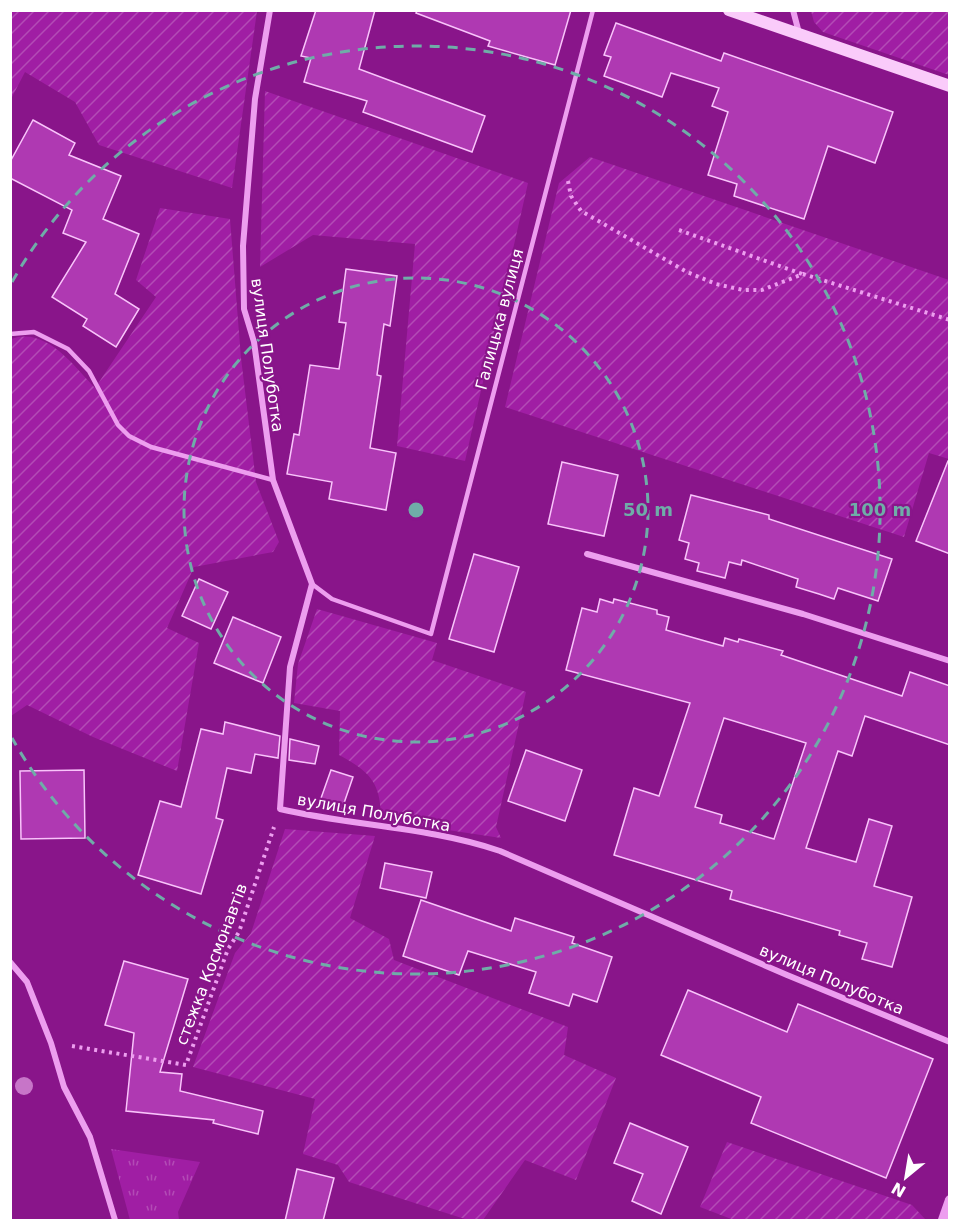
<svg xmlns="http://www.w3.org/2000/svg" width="960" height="1231" viewBox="0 0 960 1231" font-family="'DejaVu Sans',sans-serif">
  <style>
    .grass { fill: url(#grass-tufts) }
    .garden { fill: url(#garden-furrows) }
    .building { fill: #af39b2; stroke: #f9c4fb; stroke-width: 1.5; fill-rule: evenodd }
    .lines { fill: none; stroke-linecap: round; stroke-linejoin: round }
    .path { stroke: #ed9eef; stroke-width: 4; stroke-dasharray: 3 4.5; stroke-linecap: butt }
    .service { stroke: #ed9eef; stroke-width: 4.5 }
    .minor { stroke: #ed9eef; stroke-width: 6 }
    .tertiary { stroke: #ed9eef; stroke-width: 10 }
    .secondary { stroke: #facbfa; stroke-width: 12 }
    .tree { fill: #c775c8 }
    .ring { fill: none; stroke: #6fada8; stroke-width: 3; stroke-dasharray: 10 8 }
    .labels { text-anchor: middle; stroke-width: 4.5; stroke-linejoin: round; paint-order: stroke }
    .street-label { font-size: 16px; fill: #fff; stroke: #89158a }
    .centre { fill: #6fada8; stroke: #89158a; stroke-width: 3 }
    .ring-label { font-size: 18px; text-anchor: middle; font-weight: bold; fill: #6fada8; stroke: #89158a; stroke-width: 4.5; stroke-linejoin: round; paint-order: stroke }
  </style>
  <defs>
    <pattern id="grass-tufts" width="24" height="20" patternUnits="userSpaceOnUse" patternTransform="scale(1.5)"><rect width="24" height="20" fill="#a01ea4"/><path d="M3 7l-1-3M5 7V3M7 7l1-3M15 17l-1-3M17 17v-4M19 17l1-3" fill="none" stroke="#b34bb6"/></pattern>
    <pattern id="garden-furrows" width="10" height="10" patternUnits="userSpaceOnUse" patternTransform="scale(1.5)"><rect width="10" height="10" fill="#a01ea4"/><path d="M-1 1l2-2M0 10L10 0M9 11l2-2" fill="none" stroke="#b34bb6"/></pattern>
  </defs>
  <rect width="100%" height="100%" fill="#89158a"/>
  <polygon class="grass" points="111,1149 200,1162 178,1212 179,1220 130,1220"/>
  <g class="garden">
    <polygon points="11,10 257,11 232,188 99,145 75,102 25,72 11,99"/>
    <polygon points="811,11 949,11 949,75 823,32 814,22"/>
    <polygon points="265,91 528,183 465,461 397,446 415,244 313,235 260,267"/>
    <polygon points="590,157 949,280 949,459 929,453 904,537 505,407 559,183"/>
    <path d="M160,208l70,11 11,139 15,124 23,60 -6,10 -79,15 -27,61 32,15 -22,128 -84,-34 -66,-32 -16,11v-377c35,-13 63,27 84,49l61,-91 -20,-17z"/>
    <path d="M317,609l120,34 -5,17 94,32 -30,135 5,11 -120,-18c0,-38 -11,-48 -42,-65l1,-44 -46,-8 4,-39z"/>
    <polygon points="285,829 375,836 350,918 389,939 394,960 568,1027 564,1055 616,1078 576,1180 525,1160 483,1220 468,1220 349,1182 338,1165 303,1154 315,1099 193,1067 235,953 251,933"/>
    <polygon points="727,1142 912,1205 926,1220 734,1220 700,1207"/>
  </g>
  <g class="building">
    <polygon points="316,10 375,10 359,69 485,116 472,152 363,112 367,101 304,82 311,58 301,56"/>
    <polygon points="417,10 571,10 555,65 488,46 490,41 416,13"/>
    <polygon points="616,23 721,61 724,53 893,112 875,163 828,146 804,219 734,196 737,184 708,175 728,112 712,106 719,88 671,73 662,97 604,76 611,57 604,55"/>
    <polygon points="33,120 75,143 69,155 121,176 103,219 139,234 115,294 139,309 116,347 83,326 87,319 52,297 86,242 63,233 72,210 10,178 10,162"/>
    <polygon points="346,269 397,276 390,326 384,324 377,375 381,376 370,448 396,453 386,510 329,499 332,482 287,474 294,434 299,435 310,365 339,369 346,323 339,322"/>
    <polygon points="948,461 950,461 950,554 916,541"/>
    <polygon points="562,462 618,475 604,536 548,524"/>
    <polygon points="691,495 769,515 769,519 892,559 878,601 838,588 834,599 819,594 796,587 798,579 742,560 741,565 729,562 725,578 697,571 699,563 685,559 689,543 679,540"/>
    <polygon points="474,554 519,567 494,652 449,639"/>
    <polygon points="199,579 228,592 211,629 182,616"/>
    <path d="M600,599l13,4 1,-4 43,11v4l12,3 -3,13 57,16 2,-8 13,4 1,-3 44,12 -2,4 121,41 8,-24 40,14v59l-85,-29 -13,40 -14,-5 -32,97 50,14 13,-43 23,7 -18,60 38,11 -20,70 -30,-8 5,-16 -28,-8 1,-4 -110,-32 2,-8 -118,-36 20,-67 25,8 31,-93 -124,-33 16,-62 15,4zM724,718l82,25 -32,96 -54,-16 2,-8 -27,-8z"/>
    <polygon points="233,617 281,637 263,683 214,663"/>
    <polygon points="225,722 280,736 278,758 255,754 251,773 227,768 216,818 223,820 201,894 138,875 160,801 181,807 201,729 223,734"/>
    <polygon points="290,739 319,746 315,764 289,760"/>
    <polygon points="526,750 582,770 565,821 508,801"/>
    <polygon points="84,770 85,838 21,839 20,771"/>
    <polygon points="331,770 353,777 342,809 320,801"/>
    <polygon points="385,863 432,872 426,898 380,888"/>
    <polygon points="421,900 511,931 515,918 574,937 572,943 612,957 597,1002 573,994 569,1006 529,993 536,972 468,951 459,975 403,956"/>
    <polygon points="124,961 188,979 160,1072 182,1074 180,1091 263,1111 258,1134 213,1123 214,1120 126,1111 134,1033 105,1025"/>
    <polygon points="688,990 787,1032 798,1004 933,1059 886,1178 751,1123 761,1097 661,1055"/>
    <polygon points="630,1123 688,1147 661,1214 632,1201 643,1174 614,1163"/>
    <polygon points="297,1169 334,1178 323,1221 285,1221"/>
  </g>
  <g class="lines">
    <g class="path">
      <polyline points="568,181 571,196 581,211 687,272 716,284 743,290 762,290 803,274 950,320"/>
      <polyline points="679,230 802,274"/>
      <polyline points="72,1046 186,1065 228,949 239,932 274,827"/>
    </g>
    <g class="service">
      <polyline points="10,334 34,332 68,349 89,371 118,425 129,436 151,447 273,480"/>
      <polyline points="312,584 332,599 431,634 593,10"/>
    </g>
    <g class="minor">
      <path d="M270,10l-15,89 -12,147 1,63 10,33 19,138 39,104 -22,83 -10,142c72,17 150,18 220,42l287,124 163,67"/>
      <polyline points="793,10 799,33"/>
      <polyline points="587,554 803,614 950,661"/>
      <polyline points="10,962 27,982 51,1043 64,1087 90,1137 115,1220"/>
    </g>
    <polyline class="tertiary" points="943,1220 950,1200"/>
    <polyline class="secondary" points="729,10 950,86"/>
  </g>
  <circle class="tree" cx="24" cy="1086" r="9"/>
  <g class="ring">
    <circle cx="416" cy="510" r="232"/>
    <path d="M12 282A464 464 0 1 1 12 738"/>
  </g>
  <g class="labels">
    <g class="street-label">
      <text transform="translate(499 319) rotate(-75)" y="6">Галицька вулиця</text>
      <text transform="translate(268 355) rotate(82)" y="6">вулиця Полуботка</text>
      <text transform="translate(374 812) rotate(10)" y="6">вулиця Полуботка</text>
      <text transform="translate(211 964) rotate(-69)" y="6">стежка Космонавтів</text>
      <text transform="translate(832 979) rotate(23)" y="6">вулиця Полуботка</text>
    </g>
  </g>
  <circle cx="416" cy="510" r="9" class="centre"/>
  <g class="ring-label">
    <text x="648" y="516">50 m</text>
    <text x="880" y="516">100 m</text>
  </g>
  <rect width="960" height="1231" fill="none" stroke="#ffffff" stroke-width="24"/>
  <g transform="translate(906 1177) rotate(210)" stroke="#89158a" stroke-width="4.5" paint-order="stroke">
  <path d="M0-4.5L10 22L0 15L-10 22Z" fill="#ffffff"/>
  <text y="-9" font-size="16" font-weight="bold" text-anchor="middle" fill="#ffffff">N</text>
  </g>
</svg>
